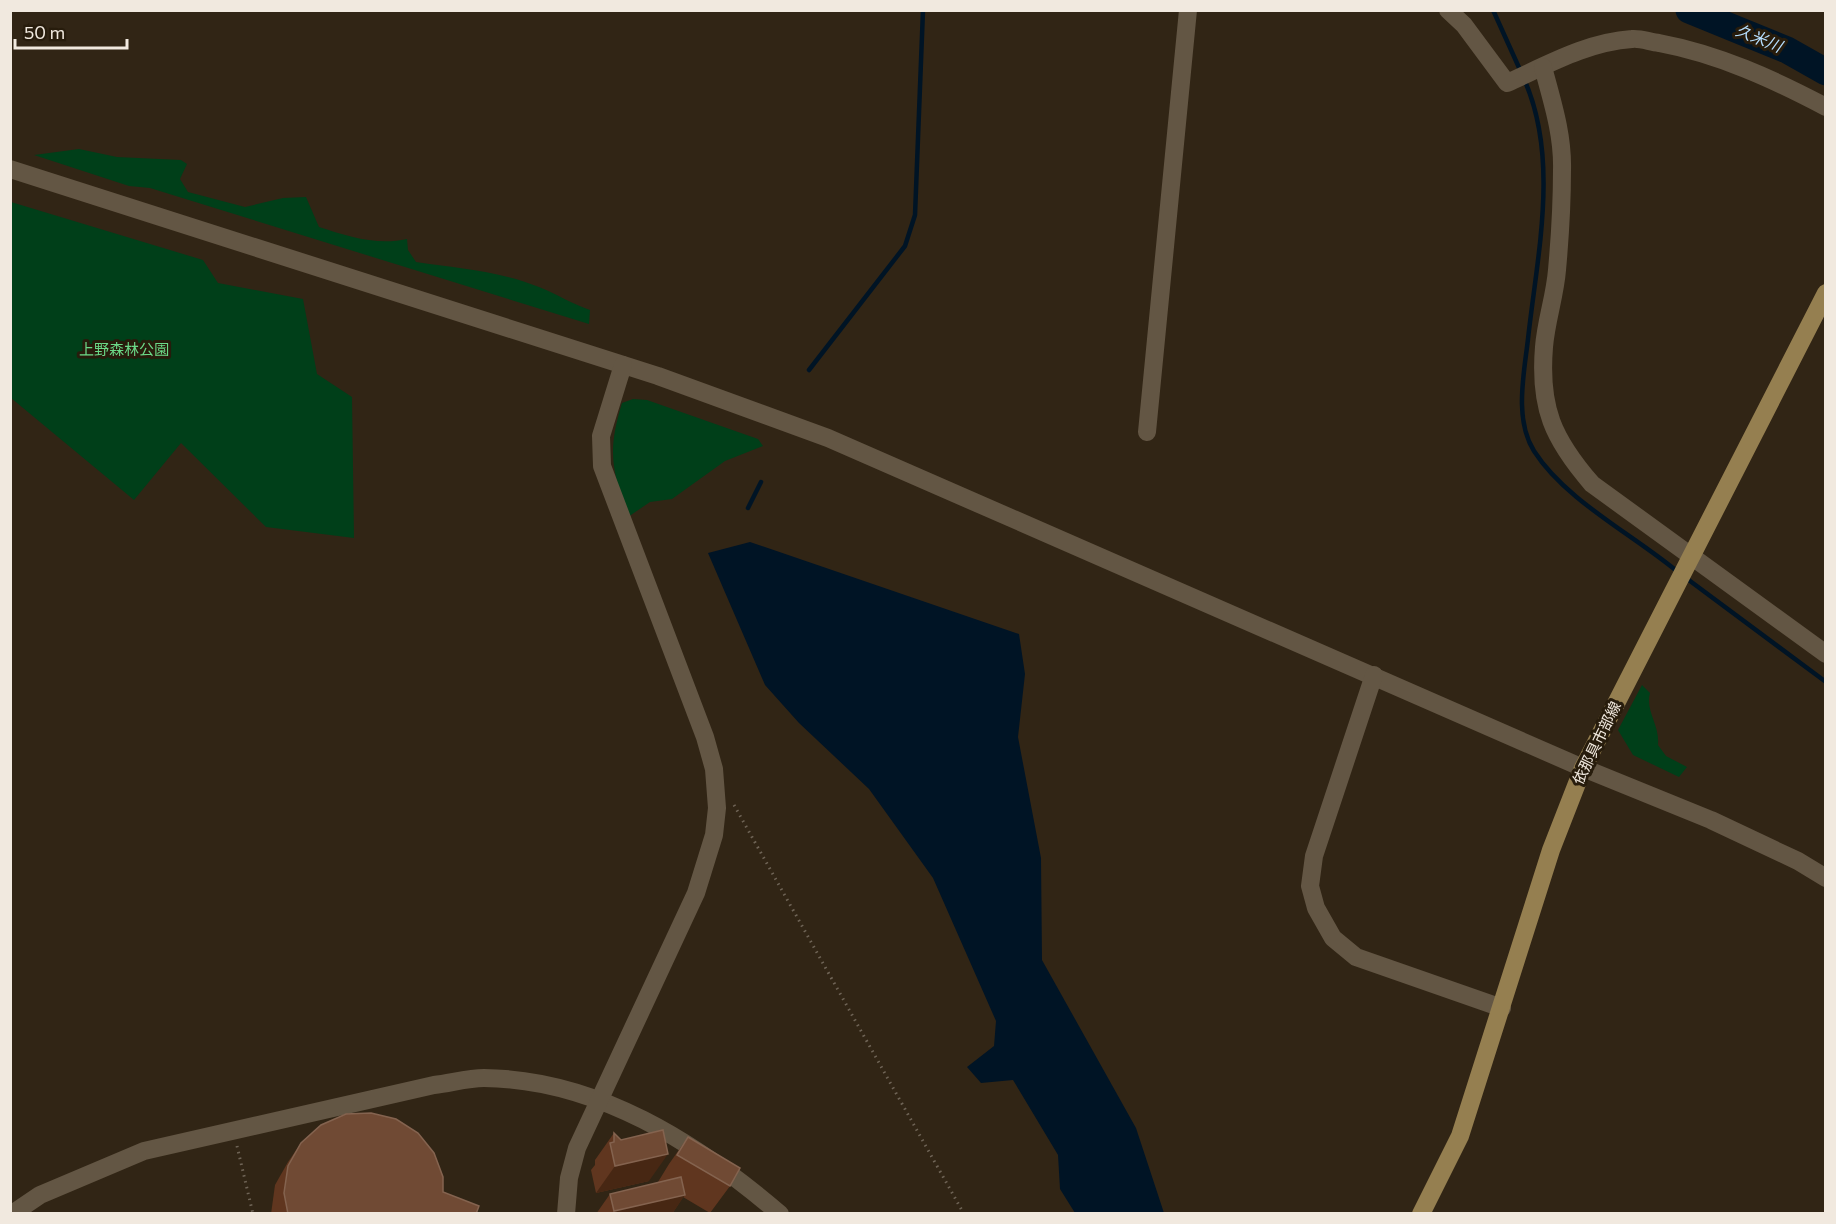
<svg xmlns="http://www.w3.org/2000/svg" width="1836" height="1224" viewBox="0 0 1836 1224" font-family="Commissioner,'Noto Sans JP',sans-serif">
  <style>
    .green { fill: #003f19 }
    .water { fill: #001425 }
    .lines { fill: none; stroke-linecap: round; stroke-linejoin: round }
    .stream { stroke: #001425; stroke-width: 4.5 }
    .river { stroke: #001425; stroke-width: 27 }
    .path { stroke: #6f6456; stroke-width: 3; stroke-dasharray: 1.5 4.5; stroke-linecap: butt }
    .minor { stroke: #635644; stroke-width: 18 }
    .major { stroke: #957f50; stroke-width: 18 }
    .wall { fill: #60361f }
    .shaded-wall { fill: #472713 }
    .building { fill: #704a34; stroke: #84634f; stroke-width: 1.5 }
    .labels { text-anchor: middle; stroke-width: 6; stroke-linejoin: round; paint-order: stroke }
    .park-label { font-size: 15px; fill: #6bd988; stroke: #271c0c }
    .street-label { font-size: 15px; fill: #f1e9df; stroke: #271c0c }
    .water-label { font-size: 16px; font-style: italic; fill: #b4ddfd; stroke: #271c0c }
  </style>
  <rect width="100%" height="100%" fill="#312515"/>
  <g class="green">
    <path d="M79,149l38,8 64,3 6,4 -7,15 8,13 57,15 38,-9 23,-1 13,30c28,9 58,19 88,12l1,11 8,12c41,6 84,9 123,25 18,7 33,17 51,23l-1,14 -439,-136 -21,-2 -95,-31z"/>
    <polygon points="11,202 203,260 218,283 303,299 317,374 352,397 354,538 266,527 181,443 134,500 11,398"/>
    <path d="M633,399l14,1 111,39 5,7 -38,15 -53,38 -22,3 -22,15c-16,-48 -21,-65 -6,-114z"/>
    <path d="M1642,685l8,8c-5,18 10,32 8,52l8,11 21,11 -8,10 -46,-22 -15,-25z"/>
  </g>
  <polygon class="water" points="750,542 1019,634 1025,674 1018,737 1041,858 1042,960 1136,1128 1164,1213 1075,1213 1060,1189 1058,1155 1013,1080 981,1083 967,1067 994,1046 996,1021 933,878 869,789 799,723 765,685 708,553"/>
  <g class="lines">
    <g class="stream">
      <polyline points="1493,10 1521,72"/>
      <path d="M1524,79c36,80 13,177 4,260 -4,35 -14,80 6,112 32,50 100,84 145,122"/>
      <polyline points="809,370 905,246 915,215 923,10"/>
      <polyline points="748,508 761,482"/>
      <polyline points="1686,578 1826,682"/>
    </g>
    <polyline class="river" points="1689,10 1787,50 1826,72"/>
    <g class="path">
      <polyline points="734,805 964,1214"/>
      <polyline points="237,1146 253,1214"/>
    </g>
    <g class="minor">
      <path d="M1448,10l16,15 43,58c40,-18 80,-41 125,-44 8,-1 18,3 27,4 59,11 114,36 167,64"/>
      <path d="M1543,67c9,34 20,67 19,103 0,33 -2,67 -5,100 -2,26 -11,51 -13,77 -5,61 9,92 48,137l234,170"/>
      <polyline points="10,169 658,376 828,438 1583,768 1711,820 1798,861 1826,878"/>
      <polyline points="1147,432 1188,10"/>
      <polyline points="1374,675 1314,856 1310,886 1316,908 1333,938 1356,957 1502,1008"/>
      <path d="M12,1214l28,-19 104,-44 290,-66c17,-2 34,-7 50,-7 113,1 213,65 296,136"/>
      <polyline points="566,1214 569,1178 577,1148 696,893 714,835 717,808 714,769 705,737 602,466 601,436 623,365"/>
    </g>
    <polyline class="major" points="1421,1214 1460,1136 1551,850 1583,768 1826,293"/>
  </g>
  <g class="wall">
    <polygon points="614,1133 649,1181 596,1193 591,1170 595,1165 595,1160"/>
    <polygon points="688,1137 730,1186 710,1213 683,1197 672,1214 596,1214 610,1194 658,1183 658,1182 669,1164"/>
    <polygon points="301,1143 443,1192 476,1214 271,1214 275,1185 288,1162"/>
  </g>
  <g class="shaded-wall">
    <polygon points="668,1154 649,1181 596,1193 615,1166"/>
    <polygon points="685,1195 672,1214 613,1214 614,1211"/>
  </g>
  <g class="building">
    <polygon points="371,1113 396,1119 418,1133 434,1153 443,1177 443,1192 479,1206 476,1214 288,1214 284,1193 288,1166 301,1143 321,1125 346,1114"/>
    <polygon points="663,1130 668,1154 615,1166 610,1143 614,1142 614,1133 621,1140"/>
    <polygon points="688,1137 740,1168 730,1186 677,1155"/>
    <polygon points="681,1177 685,1195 614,1211 610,1194"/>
  </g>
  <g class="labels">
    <g class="park-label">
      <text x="124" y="355">上野森林公園</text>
    </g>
    <g class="street-label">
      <text transform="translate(1597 743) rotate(-64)" y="5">依那具市部線</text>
    </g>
    <g class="water-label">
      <text transform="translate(1759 38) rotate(22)" y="6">久米川</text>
    </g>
  </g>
  <rect width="1836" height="1224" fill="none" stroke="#f1e9df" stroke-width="24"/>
  <path d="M15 39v9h112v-9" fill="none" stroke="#f1e9df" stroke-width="3"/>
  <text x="24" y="39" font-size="18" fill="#f1e9df" stroke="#271c0c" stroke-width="4.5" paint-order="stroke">50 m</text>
</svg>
